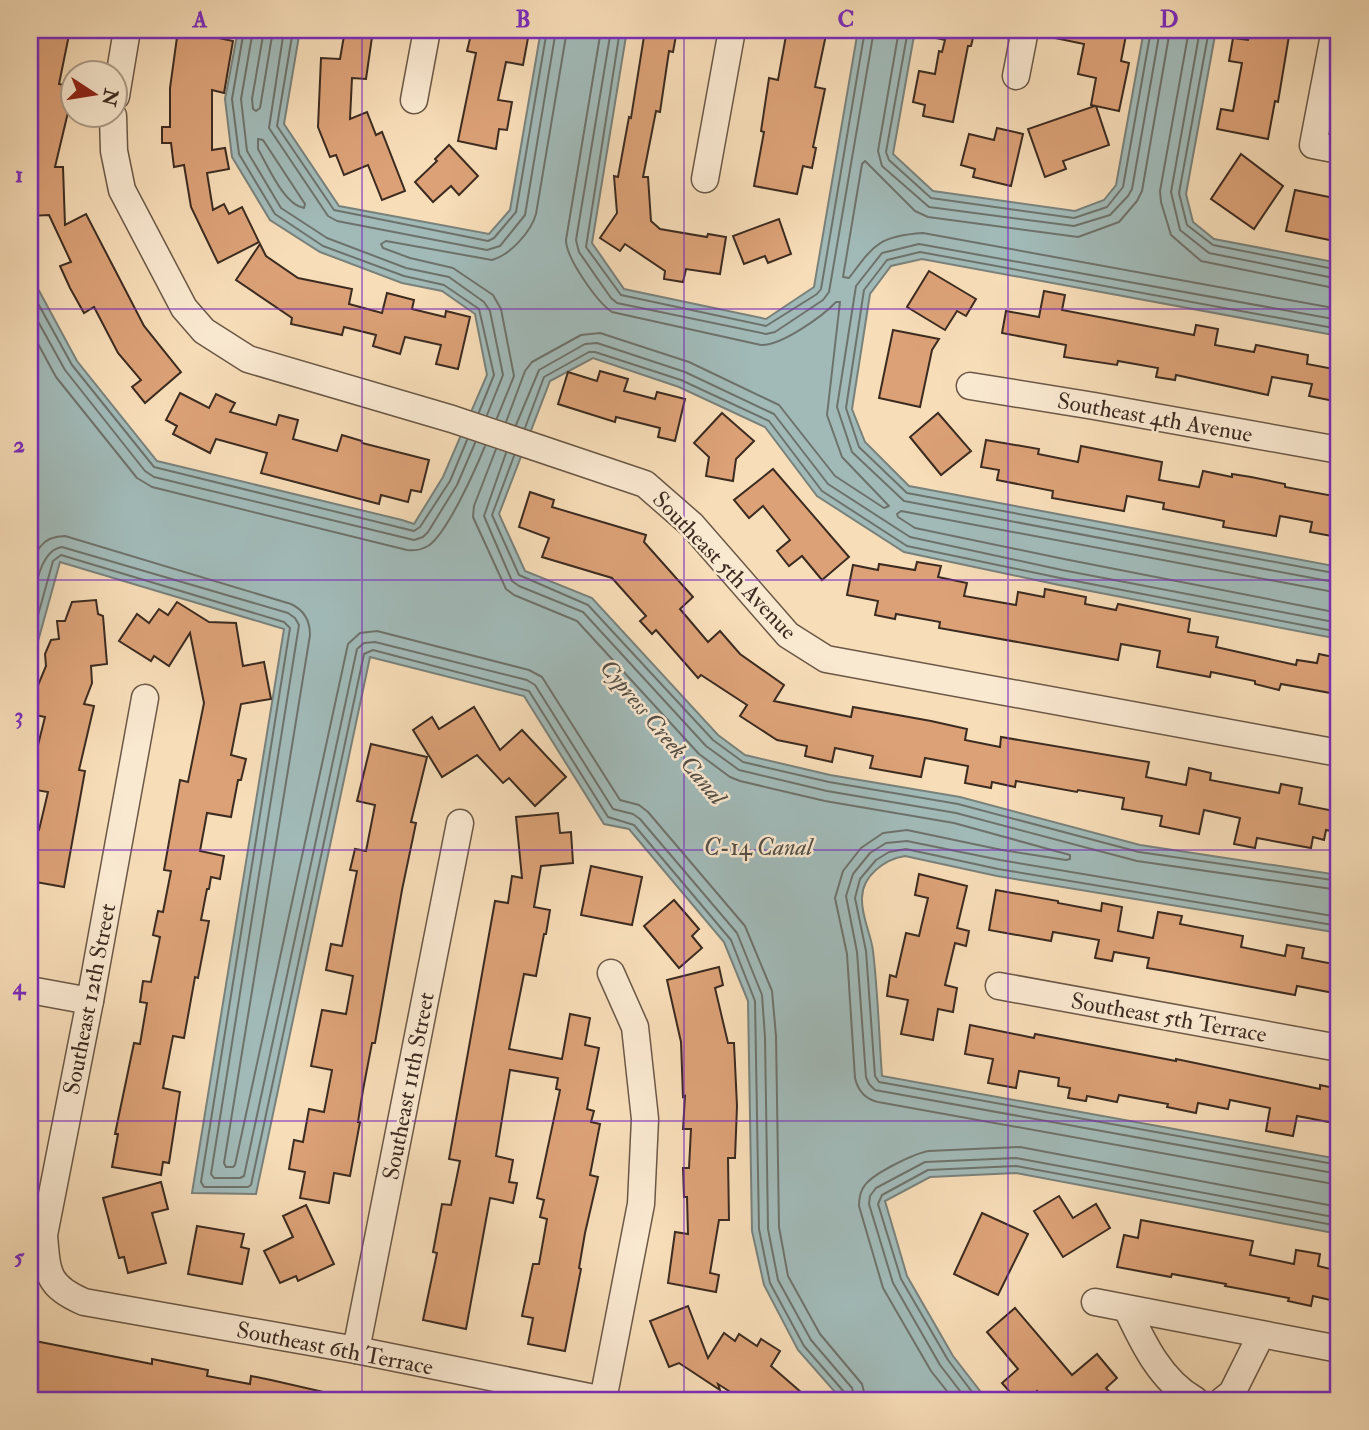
<svg xmlns="http://www.w3.org/2000/svg" width="1369" height="1430" viewBox="0 0 1369 1430" font-family="'IM FELL Double Pica',serif">
  <style>
    .water { fill: #a1bab8; stroke: #79817b; stroke-width: 2 }
    .lines { fill: none; stroke-linecap: round; stroke-linejoin: round }
    .shore { stroke: #6e726c; stroke-width: 2 }
    .building { fill: #dca177; stroke: #3c2b20; stroke-width: 2 }
    .minor-casing { stroke: #6b5846; stroke-width: 29 }
    .minor { stroke: #fae9d1; stroke-width: 26 }
    .grid { fill: none; stroke: #7b2cbf; stroke-width: 2; stroke-opacity: 0.55 }
    .labels { text-anchor: middle; stroke-width: 5; stroke-linejoin: round; paint-order: stroke }
    .street-label { font-size: 23px; fill: #3c2b20; stroke: #fae9d1 }
    .water-label { font-size: 24px; font-style: italic; fill: #554f46; stroke: #fae9d1 }
    .neatline { fill: none; stroke: #7b2cbf; stroke-width: 2.5 }
    .grid-label { font-size: 23px; text-anchor: middle; font-weight: bold; fill: #7b2cbf }
  </style>
  <rect width="100%" height="100%" fill="#f7ddb8"/>
  <filter id="stains"><feTurbulence type="fractalNoise" baseFrequency=".00286" numOctaves="4"/><feColorMatrix values="0 0 0 0 .2 0 0 0 0 .09 0 0 0 0 .02 0 0 0 .5 -.17"/></filter>
  <radialGradient id="worn" r=".72"><stop offset=".6" stop-color="#630" stop-opacity="0"/><stop offset="1" stop-color="#630" stop-opacity=".3"/></radialGradient>
  <path class="water" d="M238,30h62l-16,94 55,82 150,28 21,-24 31,-180h86l-35,213 32,46 142,30 48,-32 44,-257h57l-22,124 40,37 142,20 29,-11 12,-15 28,-155h72l-30,164 7,28 21,17 125,24v73l-417,-77 -31,7 -21,28 -18,115 13,33 44,44 430,81v72l-280,-54 -155,-33 -87,-56 -52,-69 -86,-40 -86,-29 -43,23 -51,133 26,57 67,27 126,137 27,20 85,20 130,22 180,48 199,30v58l-342,-57 -92,-20c-20,3 -43,20 -43,42 -1,18 9,36 11,53 5,42 6,84 9,125l457,83v75l-323,-61 -86,4 -45,24 22,75 46,80 34,44h-145l-44,-50 -34,-65 -12,-54 -4,-230 -24,-59 -95,-113 -25,-5 -80,-128 -154,-39 -114,537 -64,-1 92,-564 -224,-67 -30,108v-396l47,87 80,100 245,59 12,4 29,-47 44,-102 -12,-61 -33,-23 -40,-8 -82,-31 -50,-32 -38,-63 -7,-58z"/>
  <g class="lines">
    <g class="shore">
      <polyline points="244,30 232,99 239,154 275,214 323,246 404,276 444,285 479,309 494,375 479,412"/>
      <polyline points="253,30 241,99 247,151 281,208 327,238 406,268 449,277 484,302 490,311 503,375 487,415"/>
      <polyline points="264,30 252,99 253,109 256,111 260,108 273,30"/>
      <polyline points="284,30 269,128 328,216 337,221 487,250 500,246 525,215 556,30"/>
      <polyline points="293,30 277,126 334,210 488,241 494,238 516,212 547,30"/>
      <polyline points="611,30 576,240 579,252 611,298 617,303 766,334 775,332 823,300 829,292 874,30"/>
      <polyline points="620,30 586,247 621,295 766,326 817,294 821,289 865,30"/>
      <polyline points="899,30 878,151 882,166 929,207 1074,226 1110,215 1128,196 1132,189 1160,30"/>
      <polyline points="908,30 886,152 889,160 931,198 1074,218 1107,207 1123,187 1151,30"/>
      <path d="M1170,30l-28,161 -5,10 -18,21 -41,15 -150,-20 -13,-6 -50,-50 -3,3 -19,113 6,1c25,-33 29,-42 74,-45l416,76"/>
      <polyline points="1189,30 1160,191 1161,202 1171,235 1201,261 1339,289"/>
      <polyline points="1200,30 1171,192 1180,230 1209,253 1339,279"/>
      <polyline points="1209,30 1179,193 1187,225 1213,245 1339,270"/>
      <path d="M258,139l5,1 42,64 -1,4c-20,-3 -36,-42 -46,-59z"/>
      <polyline points="30,289 72,365 154,467 414,531 420,527 450,481 467,440"/>
      <polyline points="30,307 65,370 145,471 154,477 414,540 423,537 428,532 457,485 475,443"/>
      <polyline points="1339,320 919,244 882,253 856,286 837,407 852,452 904,501 1339,583"/>
      <path d="M30,329l26,48 81,101 15,9 255,63c7,1 14,0 21,-4 19,-12 48,-78 57,-100"/>
      <polyline points="1339,329 920,252 887,260 864,290 846,408 859,447 907,493 1339,574"/>
      <path d="M497,418l17,-42 -13,-67 -8,-14 -40,-27 -43,-10 -27,-10 -2,-4 5,-3 106,19c18,-5 39,-28 44,-46l31,-184"/>
      <path d="M506,422l19,-51 7,-9 49,-27 19,-2 89,29 90,43 56,71 49,32 5,-2 -47,-49 -15,-42 13,-113h-4c-13,14 -55,44 -75,43l-149,-33c-15,-10 -46,-54 -46,-72l35,-210"/>
      <polyline points="516,425 539,370 585,344 597,343 685,372 774,414 828,484 910,537 1062,570 1339,623"/>
      <polyline points="525,428 544,377 589,352 595,352 681,380 769,421 822,491 907,546 1060,578 1339,632"/>
      <path d="M496,449l-22,57 -1,11 33,72 8,6 63,26 122,133 31,23 10,4 85,20 129,22 116,32v4l-4,1 -64,-10 -95,-20 -24,3 -22,15 -18,23 -8,27 12,56 8,124c3,13 10,21 23,24l461,83"/>
      <polyline points="506,453 484,516 512,581 519,586 583,612 706,746 739,770 827,791 956,813 1137,861 1339,890"/>
      <polyline points="514,456 492,515 519,575 588,605 713,740 743,762 829,782 958,804 1139,852 1339,881"/>
      <path d="M30,572c5,-20 11,-36 35,-36l226,68c13,6 19,16 19,31l-86,528 2,4h7l2,-2 113,-521 12,-11 17,-2 152,39 13,7 78,123 19,5 9,7 97,114 27,65 4,45 3,191 9,49 32,58 42,50 4,16"/>
      <polyline points="1339,593 901,511 897,514 898,517 915,528 1064,559 1339,613"/>
      <path d="M30,611c5,-19 9,-61 32,-64l226,66 7,5 4,7 -88,549 3,4h26l4,-2 113,-527 7,-6 11,-1 152,38 8,5 78,124 20,5 7,5 97,114 25,62 3,42 3,192 10,51 33,60 41,48 3,12"/>
      <polyline points="30,644 53,561 61,555 284,622 290,628 201,1182 204,1187 248,1187 251,1185 364,654 373,650 529,691 608,817 634,825 731,940 755,1001 759,1229 770,1283 804,1346 845,1393 847,1400"/>
      <polyline points="1339,917 1000,860 907,841 886,843 870,853 853,874 846,896 857,952 866,1077 869,1084 875,1090 1339,1174"/>
      <polyline points="1339,926 998,869 906,849 889,852 876,860 860,879 855,898 866,951 875,1076 879,1082 1339,1165"/>
      <path d="M954,1400l-23,-29 -48,-83 -24,-82c0,-8 1,-15 6,-21 9,-12 50,-32 64,-34l91,-4 319,60"/>
      <polyline points="967,1400 940,1365 893,1283 869,1204 870,1196 876,1188 925,1162 1016,1158 1339,1218"/>
      <polyline points="978,1400 948,1360 901,1279 878,1204 882,1195 928,1170 1016,1166 1339,1226"/>
    </g>
  </g>
  <g class="building">
    <polygon points="30,30 70,30 59,84 74,87 55,167 63,167 65,225 86,214 144,326 181,372 145,403 132,387 141,380 118,353 94,307 84,313 70,288 60,266 71,262 49,215 30,216"/>
    <polygon points="178,30 205,30 204,35 233,41 224,93 212,90 212,150 225,148 229,169 207,173 213,210 224,204 229,214 242,207 259,242 218,263 191,207 184,165 174,167 171,143 162,143 162,127 170,127 170,88"/>
    <polygon points="345,30 373,30 366,79 352,78 350,119 367,112 376,135 382,132 405,191 382,200 368,165 344,175 336,155 330,157 318,127 321,58 340,59"/>
    <polygon points="472,30 485,30 528,38 523,65 506,62 498,100 512,102 507,130 499,129 496,149 458,141 476,53 467,51"/>
    <polygon points="645,30 677,30 673,52 669,51 660,112 656,111 643,177 648,177 651,221 660,229 707,237 708,234 726,237 720,274 686,269 683,282 664,279 665,271 625,244 620,251 600,238 617,213 614,176 618,177 629,117 631,118"/>
    <polygon points="787,30 827,30 815,87 825,89 813,147 816,148 812,168 803,166 797,194 754,186 764,132 761,131 769,78 778,80"/>
    <polygon points="927,30 975,30 971,46 968,46 953,122 923,116 925,105 913,102 919,71 935,74 939,51 942,52 945,40 927,36"/>
    <polygon points="1051,30 1127,30 1121,61 1129,63 1119,111 1096,106 1109,145 1063,161 1066,169 1045,177 1028,129 1095,106 1091,105 1096,78 1078,74 1084,44 1050,37"/>
    <polygon points="1250,30 1290,30 1278,102 1275,101 1268,139 1217,129 1221,109 1233,111 1242,63 1229,61 1233,38 1248,40"/>
    <polygon points="997,128 1023,134 1011,186 973,177 975,169 961,165 969,134 994,140"/>
    <polygon points="449,145 478,176 459,195 451,186 433,202 415,182 437,161 435,159"/>
    <polygon points="1241,154 1283,186 1254,229 1211,199"/>
    <polygon points="1295,190 1339,199 1339,242 1286,231"/>
    <polygon points="779,219 791,254 768,263 765,256 744,264 733,236"/>
    <polygon points="260,244 266,256 298,278 352,289 349,304 382,313 387,293 414,300 412,309 445,317 446,311 470,317 458,369 436,364 441,345 405,337 400,354 373,346 376,335 344,327 342,335 291,324 292,318 236,280"/>
    <polygon points="929,271 976,299 966,316 957,311 945,330 907,307"/>
    <polygon points="1044,291 1065,295 1062,310 1194,335 1196,325 1218,329 1215,345 1254,352 1256,345 1308,355 1307,364 1339,370 1339,402 1309,396 1312,384 1272,377 1268,395 1176,375 1175,380 1156,377 1158,368 1118,361 1117,365 1064,357 1066,345 1002,333 1006,311 1039,317"/>
    <polygon points="893,330 939,339 932,350 920,407 879,398"/>
    <polygon points="600,371 628,379 624,391 655,399 657,392 685,399 675,441 658,437 660,428 616,417 615,422 558,404 568,372 597,381"/>
    <polygon points="180,393 209,408 216,394 235,403 230,412 276,425 279,415 298,420 293,439 337,451 342,435 362,441 362,443 429,460 421,492 411,490 408,502 381,495 379,504 261,473 267,453 216,439 210,453 173,434 177,426 166,420"/>
    <polygon points="722,413 754,441 736,459 733,481 706,476 709,457 694,443"/>
    <polygon points="938,413 971,451 941,475 910,437"/>
    <polygon points="986,440 1039,449 1038,454 1078,462 1081,446 1162,462 1159,480 1199,487 1203,471 1232,477 1232,474 1251,477 1285,484 1285,487 1339,497 1337,537 1310,532 1312,522 1280,516 1276,536 1223,527 1224,521 1163,509 1164,503 1127,496 1124,511 1052,498 1053,491 997,480 999,470 981,467"/>
    <polygon points="773,469 849,557 822,580 802,556 789,566 777,551 790,540 763,506 749,518 734,500"/>
    <polygon points="530,492 554,500 552,507 646,535 644,542 693,597 680,609 708,642 720,631 740,654 784,685 774,701 851,717 853,707 931,721 967,729 965,740 1000,747 1001,737 1149,762 1146,777 1186,785 1189,768 1211,773 1210,780 1279,793 1281,784 1302,788 1299,804 1339,812 1339,833 1326,830 1324,840 1313,837 1311,848 1257,838 1255,848 1234,844 1240,818 1204,810 1199,834 1160,826 1162,816 1122,809 1124,798 1078,790 1077,792 1016,781 1015,787 992,782 991,788 965,783 968,766 925,758 921,777 870,768 873,756 835,748 832,762 805,756 807,746 777,740 740,716 747,705 701,675 698,678 656,630 652,634 640,621 646,616 612,578 542,557 549,538 519,527"/>
    <polygon points="917,562 941,566 938,577 967,583 964,596 1016,605 1018,592 1044,597 1045,589 1086,597 1085,604 1116,610 1118,604 1190,619 1188,632 1218,637 1216,647 1296,665 1297,660 1317,663 1319,654 1338,658 1336,669 1339,670 1339,678 1336,694 1281,684 1279,690 1255,684 1255,681 1211,672 1210,677 1157,667 1160,651 1121,644 1118,660 939,628 940,622 896,614 895,619 875,615 878,601 847,595 853,565 878,570 879,564 915,570"/>
    <polygon points="96,600 98,614 103,616 107,664 91,666 92,683 84,704 94,706 79,770 85,771 64,887 30,881 30,829 39,830 48,792 30,789 30,760 34,761 45,717 31,714 36,690 46,666 45,654 51,640 59,639 57,621 65,621 72,602"/>
    <polygon points="177,602 209,622 236,623 243,666 264,662 271,699 241,704 231,755 246,759 241,780 238,780 231,817 207,813 200,851 224,856 220,879 211,877 209,889 207,889 201,920 209,921 198,978 195,977 184,1038 173,1036 163,1088 180,1092 169,1163 163,1162 161,1175 112,1167 118,1134 115,1134 134,1043 140,1044 147,1003 140,1002 143,981 151,982 160,937 153,935 158,911 163,912 171,871 164,870 180,780 188,782 204,703 190,633 169,666 154,656 151,661 119,641 137,614 149,623 159,609 168,615"/>
    <polygon points="474,707 500,750 522,730 566,777 535,806 509,778 503,783 477,755 442,777 413,730 432,717 439,729"/>
    <polygon points="371,744 427,757 411,822 416,823 402,890 375,1043 372,1043 363,1090 358,1122 360,1122 350,1176 334,1173 329,1203 300,1198 305,1172 289,1169 294,1140 303,1142 309,1109 324,1112 332,1070 311,1066 322,1010 346,1014 353,976 326,970 331,944 342,946 357,871 350,870 355,849 366,851 375,805 357,801"/>
    <polygon points="558,813 560,833 571,832 573,863 541,866 534,907 550,910 546,934 544,934 536,976 524,974 509,1049 562,1059 570,1014 590,1018 585,1045 599,1048 587,1109 594,1111 591,1122 600,1124 590,1175 598,1177 585,1233 579,1268 581,1269 565,1351 528,1344 533,1318 522,1316 533,1264 539,1264 547,1219 540,1217 544,1200 537,1198 560,1090 556,1089 558,1078 510,1070 496,1156 513,1160 509,1182 517,1183 513,1203 490,1198 466,1329 423,1320 437,1253 433,1252 442,1204 451,1205 460,1161 449,1159 495,901 508,903 512,876 522,878 516,817"/>
    <polygon points="591,866 642,877 632,925 581,915"/>
    <polygon points="919,874 967,886 957,928 969,931 966,946 955,943 945,985 957,988 953,1012 938,1009 933,1040 901,1034 908,1000 887,996 890,975 896,977 906,933 919,936 928,898 915,895"/>
    <polygon points="996,890 1058,901 1058,903 1101,911 1102,903 1122,907 1118,931 1153,938 1158,912 1182,916 1180,924 1243,936 1241,947 1285,956 1287,945 1304,948 1302,958 1339,965 1339,994 1297,986 1295,995 1171,972 1147,968 1149,958 1114,952 1112,961 1095,958 1099,940 1053,932 1051,941 989,930"/>
    <polygon points="674,900 699,929 692,936 702,948 679,968 644,926"/>
    <polygon points="719,967 723,985 715,988 728,1043 734,1043 737,1106 735,1158 728,1158 729,1220 719,1220 710,1273 719,1275 716,1292 668,1283 675,1232 688,1234 687,1197 684,1197 683,1168 689,1168 691,1129 683,1129 685,1096 683,1097 681,1042 667,980"/>
    <polygon points="970,1025 1034,1038 1035,1034 1176,1061 1176,1059 1320,1089 1320,1085 1339,1089 1339,1124 1297,1116 1293,1136 1266,1131 1270,1108 1230,1100 1228,1109 1198,1103 1196,1113 1167,1107 1168,1104 1119,1095 1117,1102 1087,1096 1086,1101 1068,1098 1070,1088 1058,1086 1059,1078 1019,1071 1016,1088 988,1083 993,1059 965,1054"/>
    <polygon points="161,1182 168,1209 152,1213 166,1263 128,1273 124,1257 119,1258 103,1198"/>
    <polygon points="1059,1196 1073,1218 1096,1204 1110,1228 1063,1257 1034,1211"/>
    <polygon points="306,1205 334,1264 298,1281 296,1276 280,1283 264,1251 293,1237 283,1216"/>
    <polygon points="982,1213 1028,1234 998,1295 954,1274"/>
    <polygon points="1141,1220 1253,1241 1250,1255 1294,1264 1296,1250 1320,1254 1318,1266 1339,1271 1339,1302 1313,1296 1311,1306 1288,1301 1289,1298 1225,1286 1226,1284 1172,1274 1171,1277 1117,1267 1124,1235 1138,1238"/>
    <polygon points="197,1226 244,1234 241,1247 249,1249 242,1284 188,1274"/>
    <polygon points="688,1306 708,1358 724,1333 735,1341 739,1334 757,1346 761,1339 780,1351 771,1366 810,1400 743,1400 718,1384 720,1390 679,1363 669,1367 650,1321"/>
    <polygon points="1015,1308 1072,1375 1097,1354 1117,1378 1106,1388 1116,1400 1045,1400 1037,1391 1026,1400 1017,1400 1002,1383 1018,1369 987,1332"/>
    <polygon points="30,1340 152,1364 152,1359 208,1370 207,1376 250,1384 251,1376 271,1380 328,1393 328,1400 109,1400 68,1393 67,1400 30,1396"/>
  </g>
  <g class="lines">
    <g class="minor-casing">
      <g id="minor">
        <polyline points="1335,30 1313,145 1339,150"/>
        <polyline points="1016,76 1025,30"/>
        <polyline points="116,96 127,30"/>
        <polyline points="414,100 427,30"/>
        <polyline points="113,116 114,151 122,190 184,308 204,331 248,359 452,419 645,484 692,525 788,635 826,659 1339,753"/>
        <polyline points="705,179 732,30"/>
        <polyline points="970,386 1094,406 1339,450"/>
        <path d="M145,698l-55,303 -46,234c3,38 3,51 40,67l272,48 248,50"/>
        <polyline points="999,986 1339,1048"/>
        <polyline points="30,990 90,1001"/>
        <polyline points="1095,1302 1339,1349"/>
        <path d="M1127,1309c16,34 34,72 68,91"/>
        <polyline points="356,1350 460,823"/>
        <polyline points="603,1400 641,1204 645,1119 635,1027 611,973"/>
        <polyline points="1223,1400 1232,1393 1261,1335"/>
      </g>
    </g>
    <use href="#minor" class="minor"/>
  </g>
  <path class="grid" d="M362,30v1370M684,30v1370M1008,30v1370M30,309h1309M30,580h1309M30,850h1309M30,1121h1309"/>
  <g class="labels">
    <g class="street-label">
      <text transform="translate(1155 417) rotate(10)" y="8">Southeast 4th Avenue</text>
      <text transform="translate(725 565) rotate(46)" y="8">Southeast 5th Avenue</text>
      <text transform="translate(89 999) rotate(-79)" y="8">Southeast 12th Street</text>
      <text transform="translate(1169 1017) rotate(10)" y="8">Southeast 5th Terrace</text>
      <text transform="translate(408 1086) rotate(-79)" y="8">Southeast 11th Street</text>
      <text transform="translate(335 1348) rotate(11)" y="8">Southeast 6th Terrace</text>
    </g>
    <g class="water-label">
      <text transform="translate(663 732) rotate(50)" y="8">Cypress Creek Canal</text>
      <text x="758" y="855">C-14 Canal</text>
    </g>
  </g>
  <rect width="1369" height="1430" fill="none" stroke="#f7ddb8" stroke-width="77"/>
  <g transform="translate(94 94) rotate(102)"><circle r="33" fill="#fae9d1" stroke="#ae9d8a" stroke-width="2"/>
  <path d="M0-5L12 26L0 18L-12 26Z" fill="#8f2418"/>
  <text y="-10" font-size="19" font-weight="bold" text-anchor="middle" fill="#3c2b20">N</text>
  </g>
  <rect x="38" y="38" width="1292" height="1354" class="neatline"/>
  <g class="grid-label">
    <text x="200" y="27">A</text>
    <text x="523" y="27">B</text>
    <text x="846" y="27">C</text>
    <text x="1169" y="27">D</text>
    <text x="19" y="182">1</text>
    <text x="19" y="452">2</text>
    <text x="19" y="723">3</text>
    <text x="19" y="994">4</text>
    <text x="19" y="1264">5</text>
  </g>
  <rect width="100%" height="100%" filter="url(#stains)"/>
  <rect width="100%" height="100%" fill="url(#worn)"/>
</svg>
